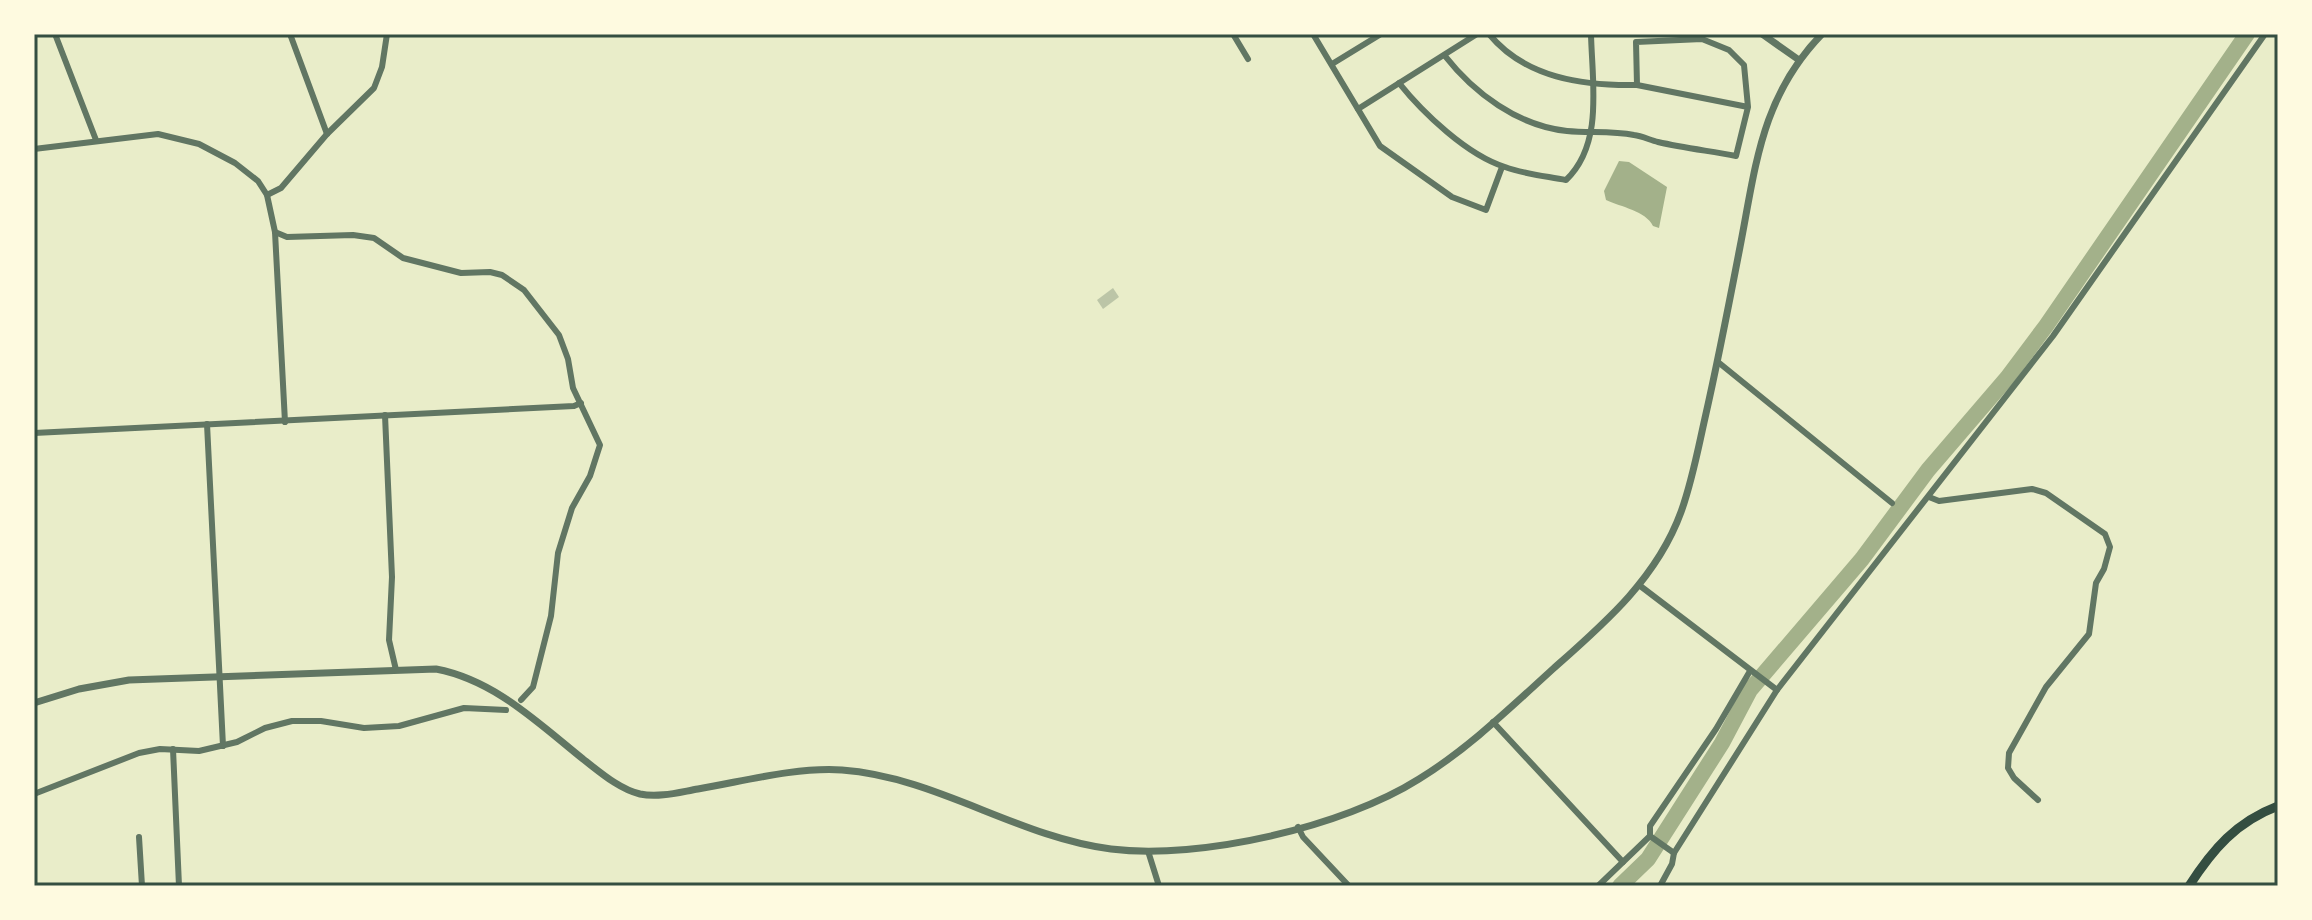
<svg xmlns="http://www.w3.org/2000/svg" width="2312" height="920" viewBox="0 0 2312 920" font-family="'Work Sans',sans-serif">
  <style>
    .water { fill: #a3b18a }
    .lines { fill: none; stroke-linecap: round; stroke-linejoin: round }
    .river { stroke: #a3b18a; stroke-width: 16 }
    .building { fill: #bcc5a7 }
    .minor { stroke: #617663; stroke-width: 6 }
    .tertiary { stroke: #617663; stroke-width: 7 }
    .primary { stroke: #344e41; stroke-width: 9 }
    .neatline { fill: none; stroke: #344e41; stroke-width: 3 }
  </style>
  <rect width="100%" height="100%" fill="#e9edc9"/>
  <path class="water" d="M1619,161l10,1 38,25 -8,41 -6,-2c-7,-15 -32,-19 -47,-26l-2,-9z"/>
  <g class="lines">
    <polyline class="river" points="1620,886 1648,859 1722,743 1750,690 1862,559 1928,470 2007,378 2046,326 2247,34"/>
  </g>
  <polygon class="building" points="1113,288 1119,297 1103,309 1097,300"/>
  <g class="lines">
    <g class="minor">
      <polyline points="55,34 96,140"/>
      <polyline points="290,34 327,134"/>
      <polyline points="1233,34 1248,59"/>
      <polyline points="1313,34 1380,146 1452,197 1486,210 1502,167"/>
      <path d="M1489,34c36,44 94,52 148,51"/>
      <path d="M1445,56c29,37 73,70 122,75 22,2 45,0 67,4 8,1 16,5 24,7 26,6 52,9 78,14l12,-49 -4,-42 -15,-15 -27,-11 -66,3 1,43 111,22"/>
      <polyline points="1332,64 1381,34"/>
      <path d="M1399,83c24,30 68,72 106,84 19,7 40,9 61,13 38,-36 26,-98 25,-146"/>
      <polyline points="1358,109 1477,34"/>
      <polyline points="34,149 158,134 199,144 235,163 258,181 267,195 275,232 285,422"/>
      <polyline points="267,195 281,188 327,134 374,88 382,67 387,34"/>
      <polyline points="275,232 287,237 353,235 374,238 403,258 461,273 490,272 502,275 524,290 559,335 568,359 573,388 600,445 590,476 572,508 558,553 551,616 533,687 521,700"/>
      <polyline points="1718,362 1892,503"/>
      <polyline points="385,415 392,577 389,640 396,670"/>
      <polyline points="207,424 223,746"/>
      <polyline points="34,433 574,406 581,403"/>
      <polyline points="1929,497 1939,501 2032,489 2046,493 2105,534 2110,547 2104,569 2096,583 2089,634 2046,687 2009,753 2008,768 2014,778 2038,800"/>
      <polyline points="1639,585 1777,690"/>
      <polyline points="1493,722 1623,862"/>
      <polyline points="173,749 179,886"/>
      <polyline points="34,794 139,753 160,749 199,751 237,742 265,728 292,721 321,721 364,728 399,726 464,708 506,710"/>
      <polyline points="1298,827 1303,837 1349,886"/>
      <polyline points="1650,836 1674,853"/>
      <polyline points="139,837 142,886"/>
      <polyline points="1148,851 1159,886"/>
      <polyline points="34,884 35,886"/>
      <polyline points="1598,886 1650,836 1650,826 1716,729 1750,671"/>
      <polyline points="1660,886 1672,864 1674,853 1777,690 2053,336 2265,34"/>
    </g>
    <g class="tertiary">
      <polyline points="1762,34 1799,60"/>
      <path d="M34,703l45,-14 50,-9 307,-11c58,11 101,53 147,90 17,13 36,30 57,35 19,4 40,-2 58,-5 47,-8 97,-22 144,-19 95,7 175,67 269,79 90,11 232,-22 308,-70 49,-30 92,-72 135,-111 51,-45 103,-90 127,-156 11,-30 17,-63 24,-94 13,-57 24,-114 35,-171 16,-82 21,-150 82,-213"/>
    </g>
    <path class="primary" d="M2189,886c24,-37 47,-64 89,-80"/>
  </g>
  <rect width="2312" height="920" fill="none" stroke="#fefae0" stroke-width="72"/>
  <rect x="36" y="36" width="2240" height="848" class="neatline"/>
</svg>
